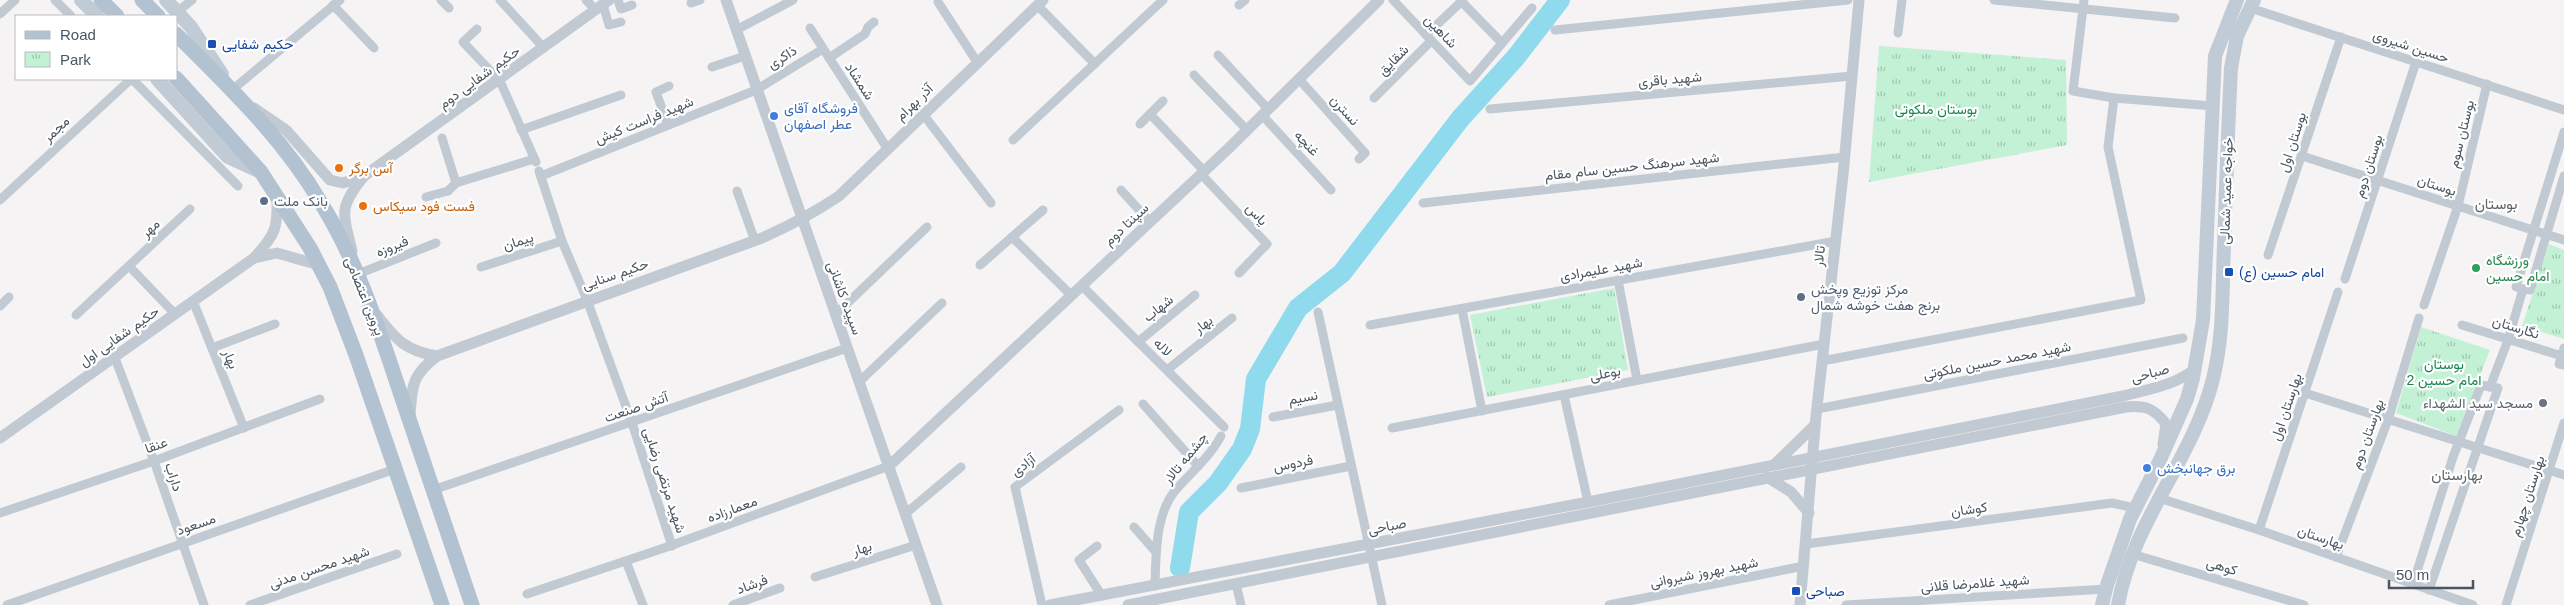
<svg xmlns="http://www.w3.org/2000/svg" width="2564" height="605" viewBox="0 0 2564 605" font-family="Helvetica,Vazirmatn,sans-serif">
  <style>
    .park { fill: url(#park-tufts) }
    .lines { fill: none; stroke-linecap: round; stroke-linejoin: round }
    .river { stroke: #90daee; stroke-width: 20 }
    .minor { stroke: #c1cad2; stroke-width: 9 }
    .tertiary { stroke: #c1cad2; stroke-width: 11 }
    .secondary { stroke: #c1cbd6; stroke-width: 14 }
    .primary { stroke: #b3c2d1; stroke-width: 15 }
    .transit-dot { fill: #1a4fb4; stroke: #fff; stroke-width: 2 }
    .shop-dot { fill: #3f7fe0; stroke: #fff; stroke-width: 2 }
    .food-dot { fill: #e8710a; stroke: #fff; stroke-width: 2 }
    .service-dot { fill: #5c6f8a; stroke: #fff; stroke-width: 2 }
    .leisure-dot { fill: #2e9e5b; stroke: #fff; stroke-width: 2 }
    .worship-dot { fill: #6b7280; stroke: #fff; stroke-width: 2 }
    .labels { text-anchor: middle; stroke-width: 4.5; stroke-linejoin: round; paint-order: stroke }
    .street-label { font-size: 14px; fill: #4a5661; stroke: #fff }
    .transit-label { font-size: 14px; fill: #164399; stroke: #fff; text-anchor: start }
    .shop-label { font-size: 14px; fill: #366cbe; stroke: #fff; text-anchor: start }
    .park-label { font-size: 14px; fill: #17864f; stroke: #fff }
    .food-label { font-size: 14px; fill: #c56008; stroke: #fff; text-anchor: start }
    .service-label { font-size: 14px; fill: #4e5e75; stroke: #fff; text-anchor: start }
    .leisure-label { font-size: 14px; fill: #27864d; stroke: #fff; text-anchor: start }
    .worship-label { font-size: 14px; fill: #5b616d; stroke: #fff; text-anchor: end }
    .neighbourhood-label { font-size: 15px; fill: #5f6368; stroke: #fff }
  </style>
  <defs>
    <pattern id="park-tufts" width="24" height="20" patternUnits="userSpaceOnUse" patternTransform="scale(1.25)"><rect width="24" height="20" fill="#c3f1d5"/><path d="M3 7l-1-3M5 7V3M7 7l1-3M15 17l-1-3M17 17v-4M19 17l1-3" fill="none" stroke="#a0c6b0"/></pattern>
  </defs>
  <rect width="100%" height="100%" fill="#f5f3f3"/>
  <g class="park">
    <polygon points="1879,46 2066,60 2067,145 1869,182"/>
    <polygon points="2549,244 2564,250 2564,339 2522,326"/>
    <polygon points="1614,288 1628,370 1487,397 1470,315"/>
    <polygon points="2421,327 2490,350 2456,436 2396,413"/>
  </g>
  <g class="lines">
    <polyline class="river" points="1180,568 1189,512 1218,483 1242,449 1250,429 1256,379 1298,308 1342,273 1460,119 1516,57 1560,0"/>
    <g class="minor">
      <polyline points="55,0 71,16"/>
      <polyline points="441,0 449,8"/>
      <polyline points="500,0 544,48"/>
      <polyline points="586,0 596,10"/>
      <polyline points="618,0 621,9 632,5"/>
      <polyline points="1393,0 1470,81 1532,8"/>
      <polyline points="1460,0 1502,43"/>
      <polyline points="1994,0 2175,18"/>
      <polyline points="2084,0 2073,91 2114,98 2213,106"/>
      <polyline points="938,2 977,62"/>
      <polyline points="691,3 700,0"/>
      <polyline points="333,5 374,48"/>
      <polyline points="603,5 609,25 621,22"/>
      <polyline points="1037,5 1095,64"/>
      <polyline points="1239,5 1245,0"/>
      <polyline points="2250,8 2564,110"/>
      <polyline points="177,12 192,0"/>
      <polyline points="0,14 15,0"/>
      <polyline points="810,28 887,148"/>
      <polyline points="477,29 463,42 500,81 536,162"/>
      <polyline points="736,30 793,0"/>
      <polyline points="1555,30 1848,0"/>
      <polyline points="1898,33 1902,0"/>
      <polyline points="1426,35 1463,0"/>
      <polyline points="1218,55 1268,109"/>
      <polyline points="829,58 865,34 868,27 874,22"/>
      <polyline points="712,67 745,56"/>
      <polyline points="1194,75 1247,130"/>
      <polyline points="132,79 238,186"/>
      <polyline points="1299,79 1365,153 1359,159"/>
      <polyline points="232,90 340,0"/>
      <polyline points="1374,98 1431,41"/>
      <polyline points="1490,109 1852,76"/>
      <polyline points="923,114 991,203"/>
      <polyline points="1150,114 1204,171"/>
      <polyline points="1262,115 1331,190"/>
      <polyline points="1140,124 1163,101"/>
      <polyline points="668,125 656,92 669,86"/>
      <polyline points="521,130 621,95"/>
      <polyline points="442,138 456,183 534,159"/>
      <polyline points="1013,140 1163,0"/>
      <polyline points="2302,156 2564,240"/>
      <polyline points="539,171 562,241 587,300 632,423 672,546"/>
      <polyline points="1201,174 1267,244 1239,273"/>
      <polyline points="541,176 756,90 823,49"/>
      <polyline points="1121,190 1150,222"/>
      <polyline points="737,191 755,241"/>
      <polyline points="426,197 448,191 456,183"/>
      <polyline points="0,200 131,79"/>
      <polyline points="1423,203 1845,157"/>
      <polyline points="1012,237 1071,295"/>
      <polyline points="2268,255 2341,37"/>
      <polyline points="980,265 1043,210"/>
      <polyline points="129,266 175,314"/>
      <polyline points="481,267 562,241"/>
      <polyline points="358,274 436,243"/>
      <polyline points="2345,279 2416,62"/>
      <polyline points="1618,280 1637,380"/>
      <polyline points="1082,286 1224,427"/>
      <polyline points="2523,289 2530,290 2564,176"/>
      <polyline points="193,301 244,428"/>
      <polyline points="2424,305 2458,206 2487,84"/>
      <polyline points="0,306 9,297"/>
      <polyline points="1462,309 1482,411"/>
      <polyline points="1318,312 1382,605"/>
      <polyline points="76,315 190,209"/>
      <polyline points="835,315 927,227"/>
      <polyline points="1370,325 1836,241"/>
      <polyline points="2462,325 2562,356"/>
      <polyline points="1138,342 1195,295"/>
      <polyline points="212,348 275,324"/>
      <polyline points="2564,348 2559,364 2564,365"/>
      <polyline points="115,358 154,461 204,605"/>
      <polyline points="1822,361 2141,300 2108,147 2114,98"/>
      <polyline points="1167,370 1232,318"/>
      <polyline points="859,382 942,303"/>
      <polyline points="2305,393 2564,475"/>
      <polyline points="1564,395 1588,502"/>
      <polyline points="1143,404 1198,466"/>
      <polyline points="1817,409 2183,338"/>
      <polyline points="1273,417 1338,405"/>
      <polyline points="1392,428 1824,344"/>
      <polyline points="1241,488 1351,466"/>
      <polyline points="433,490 847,348"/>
      <polyline points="2159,498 2259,530 2473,605"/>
      <polyline points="0,513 154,461 320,399"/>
      <polyline points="905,514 961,467"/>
      <polyline points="1134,527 1156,552"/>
      <polyline points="2259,530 2338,292"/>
      <polyline points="1806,544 2112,503 2135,508"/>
      <polyline points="1097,546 1079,560 1102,596"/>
      <polyline points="2132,554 2304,605"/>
      <polyline points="2336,557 2388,420 2419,318"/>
      <polyline points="626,561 643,605"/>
      <polyline points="815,577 916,545"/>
      <polyline points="1236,584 1241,605"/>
      <polyline points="2413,584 2453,457 2481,385 2490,387"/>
      <path d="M1155,586c1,-30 0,-69 19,-94 15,-18 36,-35 47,-56"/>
      <polyline points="2429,590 2498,388 2490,387 2508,340 2523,289 2516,287 2564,132"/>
      <polyline points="527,594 664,548 889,466"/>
      <polyline points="7,605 395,469"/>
      <polyline points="250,605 397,554"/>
      <polyline points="733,605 780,588"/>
      <polyline points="1042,605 1015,487 1119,410"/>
      <polyline points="1609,605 1804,566"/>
      <polyline points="1846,605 2106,589"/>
      <polyline points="2506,605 2564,423"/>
    </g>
    <g class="tertiary">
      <polyline points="726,0 937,605"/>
      <polyline points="254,108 286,130 330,180 343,183 364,176"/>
      <path d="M352,251c-9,-38 -14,-43 12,-75l245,-176"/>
      <polyline points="254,258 277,253 319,265"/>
      <path d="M377,315c19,25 29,36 60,41"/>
      <path d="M410,416c2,-31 2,-41 27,-60l325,-118c27,-12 52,-25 77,-42l204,-196"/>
      <path d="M0,438l254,-180c21,-23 24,-29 23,-61"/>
      <polyline points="1775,464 1815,425"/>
      <polyline points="889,466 1229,148 1379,0"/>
      <polyline points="1767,477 1791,492 1809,513"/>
      <path d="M1050,605l538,-103 535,-106c25,-7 51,-10 72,-27"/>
      <path d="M1128,605l998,-198c19,-2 28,1 40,17l-3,20"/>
      <polyline points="1800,605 1816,416 1843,175 1859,0"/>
    </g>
    <g class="secondary">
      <polyline points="81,0 97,16"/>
      <polyline points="166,0 191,27 222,74"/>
      <polyline points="157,79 228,157 261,172"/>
      <polyline points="2102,605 2107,585 2130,519 2160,460 2187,399 2193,378 2203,320 2215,56 2237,0"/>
      <path d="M2118,605c15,-85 75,-146 95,-226 11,-44 9,-88 11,-133 2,-59 4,-118 7,-178l6,-32 17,-36"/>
    </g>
    <g class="primary">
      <polyline points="101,0 117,16"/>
      <polyline points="142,0 158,16"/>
      <path d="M176,34c53,53 107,104 145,169 38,61 59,130 82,198 23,68 46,136 69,204"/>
      <polyline points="176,78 261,172 310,248 330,287 356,355 442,605"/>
    </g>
  </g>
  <g class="transit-dot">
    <rect x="207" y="39" width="10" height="10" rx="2.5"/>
    <rect x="2224" y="267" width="10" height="10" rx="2.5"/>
    <rect x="1791" y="586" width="10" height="10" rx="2.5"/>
  </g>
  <g class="shop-dot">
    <circle cx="774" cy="116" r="5"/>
    <circle cx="2147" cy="468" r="5"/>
  </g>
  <g class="food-dot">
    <circle cx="339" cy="168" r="5"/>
    <circle cx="363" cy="206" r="5"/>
  </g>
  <g class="service-dot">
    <circle cx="264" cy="201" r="5"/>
    <circle cx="1801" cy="297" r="5"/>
  </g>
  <circle class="leisure-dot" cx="2476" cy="268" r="5"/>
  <circle class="worship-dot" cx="2543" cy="403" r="5"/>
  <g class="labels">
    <g class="street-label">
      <text transform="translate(1441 31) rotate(46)" y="5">شاهین</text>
      <text transform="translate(2411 46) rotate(18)" y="5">حسین شیروی</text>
      <text transform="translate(782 57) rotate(-32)" y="5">ذاکری</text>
      <text transform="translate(1393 60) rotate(-45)" y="5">شقایق</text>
      <text transform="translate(479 77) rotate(-36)" y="5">حکیم شفایی دوم</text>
      <text transform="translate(1670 79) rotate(-5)" y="5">شهید باقری</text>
      <text transform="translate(860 81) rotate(57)" y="5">شمشاد</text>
      <text transform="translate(914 102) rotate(-44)" y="5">آذر بهرام</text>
      <text transform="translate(1345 110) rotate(48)" y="5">نسترن</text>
      <text transform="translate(644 120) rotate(-22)" y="5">شهید فراست کیش</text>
      <text transform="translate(56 129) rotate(-43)" y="5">مجمر</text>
      <text transform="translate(2461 134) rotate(-76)" y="5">بوستان سوم</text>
      <text transform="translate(2292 142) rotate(-72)" y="5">بوستان اول</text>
      <text transform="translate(1307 143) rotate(47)" y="5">غنچه</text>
      <text transform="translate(1632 166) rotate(-6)" y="5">شهید سرهنگ حسین سام مقام</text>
      <text transform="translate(2368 166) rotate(-72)" y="5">بوستان دوم</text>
      <text transform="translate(2437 185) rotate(18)" y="5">بوستان</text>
      <text transform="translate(2226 191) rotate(-88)" y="5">خواجه عمید شمالی</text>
      <text transform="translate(1257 214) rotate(47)" y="5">یاس</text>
      <text transform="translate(1126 224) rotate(-43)" y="5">سپنتا دوم</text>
      <text transform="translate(150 228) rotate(-43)" y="5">مهر</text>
      <text transform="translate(518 241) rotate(-18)" y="5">پیمان</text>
      <text transform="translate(392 246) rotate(-22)" y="5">فیروزه</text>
      <text transform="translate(1819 256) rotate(-84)" y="5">تالار</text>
      <text transform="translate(1601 269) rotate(-10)" y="5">شهید علیمرادی</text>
      <text transform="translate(615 274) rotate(-19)" y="5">حکیم سنایی</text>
      <text transform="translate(365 296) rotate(68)" y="5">پروین اعتصامی</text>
      <text transform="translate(845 298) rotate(70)" y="5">سپیده کاشانی</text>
      <text transform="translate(1158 308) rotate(-39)" y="5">شهاب</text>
      <text transform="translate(1203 324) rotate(-38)" y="5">بهار</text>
      <text transform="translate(2516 327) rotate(17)" y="5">نگارستان</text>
      <text transform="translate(119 336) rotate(-35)" y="5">حکیم شفایی اول</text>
      <text transform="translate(1163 347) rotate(45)" y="5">لاله</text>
      <text transform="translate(231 359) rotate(68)" y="5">بهار</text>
      <text transform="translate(1997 360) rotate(-11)" y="5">شهید محمد حسین ملکوتی</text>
      <text transform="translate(1605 373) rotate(-11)" y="5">بوعلی</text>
      <text transform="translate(2150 373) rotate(-15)" y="5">صباحی</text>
      <text transform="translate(1303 397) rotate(-10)" y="5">نسیم</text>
      <text transform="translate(636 407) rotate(-19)" y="5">آتش صنعت</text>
      <text transform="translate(2286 407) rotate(-71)" y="5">بهارستان اول</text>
      <text transform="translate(2367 434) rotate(-70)" y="5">بهارستان دوم</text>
      <text transform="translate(156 445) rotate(-20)" y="5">عنقا</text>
      <text transform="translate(1185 458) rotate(-51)" y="5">چشمه تالار</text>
      <text transform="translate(1293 463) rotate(-11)" y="5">فردوس</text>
      <text transform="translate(1023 465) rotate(-38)" y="5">آزادی</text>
      <text transform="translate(174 477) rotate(72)" y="5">داراب</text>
      <text transform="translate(665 480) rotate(72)" y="5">شهید مرتضی رضایی</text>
      <text transform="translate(2527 496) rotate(-72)" y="5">بهارستان چهارم</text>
      <text transform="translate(732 509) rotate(-20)" y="5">معمارزاده</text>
      <text transform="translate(1969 509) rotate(-8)" y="5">کوشان</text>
      <text transform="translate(196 524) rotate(-19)" y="5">مسعود</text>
      <text transform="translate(1387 526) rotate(-11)" y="5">صباحی</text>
      <text transform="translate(2321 537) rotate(19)" y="5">بهارستان</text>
      <text transform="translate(862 548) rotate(-17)" y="5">بهار</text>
      <text transform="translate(2222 566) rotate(17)" y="5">کوهی</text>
      <text transform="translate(319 567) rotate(-19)" y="5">شهید محسن مدنی</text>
      <text transform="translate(1704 572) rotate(-11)" y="5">شهید بهروز شیروانی</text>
      <text transform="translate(1975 583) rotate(-4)" y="5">شهید غلامرضا قلانی</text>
      <text transform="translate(752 584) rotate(-20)" y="5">فرشاد</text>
    </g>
    <g class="transit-label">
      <text x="222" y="49">حکیم شفایی</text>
      <text x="2239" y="277">امام حسین (ع)</text>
      <text x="1806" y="596">صباحی</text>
    </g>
    <g class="shop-label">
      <text x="784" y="113">فروشگاه آقای<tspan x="784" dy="16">عطر اصفهان</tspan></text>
      <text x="2157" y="473">برق جهانبخش</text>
    </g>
    <g class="park-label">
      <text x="1936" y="114">بوستان ملکوتی</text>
      <text x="2444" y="369">بوستان<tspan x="2444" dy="16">امام حسین 2</tspan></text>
    </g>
    <g class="food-label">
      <text x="349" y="173">آس برگر</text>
      <text x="373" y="211">فست فود سیکاس</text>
    </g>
    <g class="service-label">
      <text x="274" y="206">بانک ملت</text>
      <text x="1811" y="294">مرکز توزیع وپخش<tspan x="1811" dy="16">برنج هفت خوشه شمال</tspan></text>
    </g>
    <g class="leisure-label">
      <text x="2486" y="265">ورزشگاه<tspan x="2486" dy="16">امام حسین</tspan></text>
    </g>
    <g class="worship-label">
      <text x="2533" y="408">مسجد سید الشهداء</text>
    </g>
    <g class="neighbourhood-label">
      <text x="2496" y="209">بوستان</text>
      <text x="2457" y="480">بهارستان</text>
    </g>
  </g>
  <rect x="15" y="15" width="162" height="65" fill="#ffffff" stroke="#b7bbc0"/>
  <rect x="25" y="31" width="25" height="8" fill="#b3c2d1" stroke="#b7bbc0"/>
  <text x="60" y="40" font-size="15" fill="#4a5661">Road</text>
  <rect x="25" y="52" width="25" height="15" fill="url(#park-tufts)" stroke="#b7bbc0"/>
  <text x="60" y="65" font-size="15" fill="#4a5661">Park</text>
  <path d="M2389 580v8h84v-8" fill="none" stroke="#4a5661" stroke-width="2.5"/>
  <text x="2396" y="580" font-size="15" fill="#4a5661" stroke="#ffffff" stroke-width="4" paint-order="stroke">50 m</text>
</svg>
